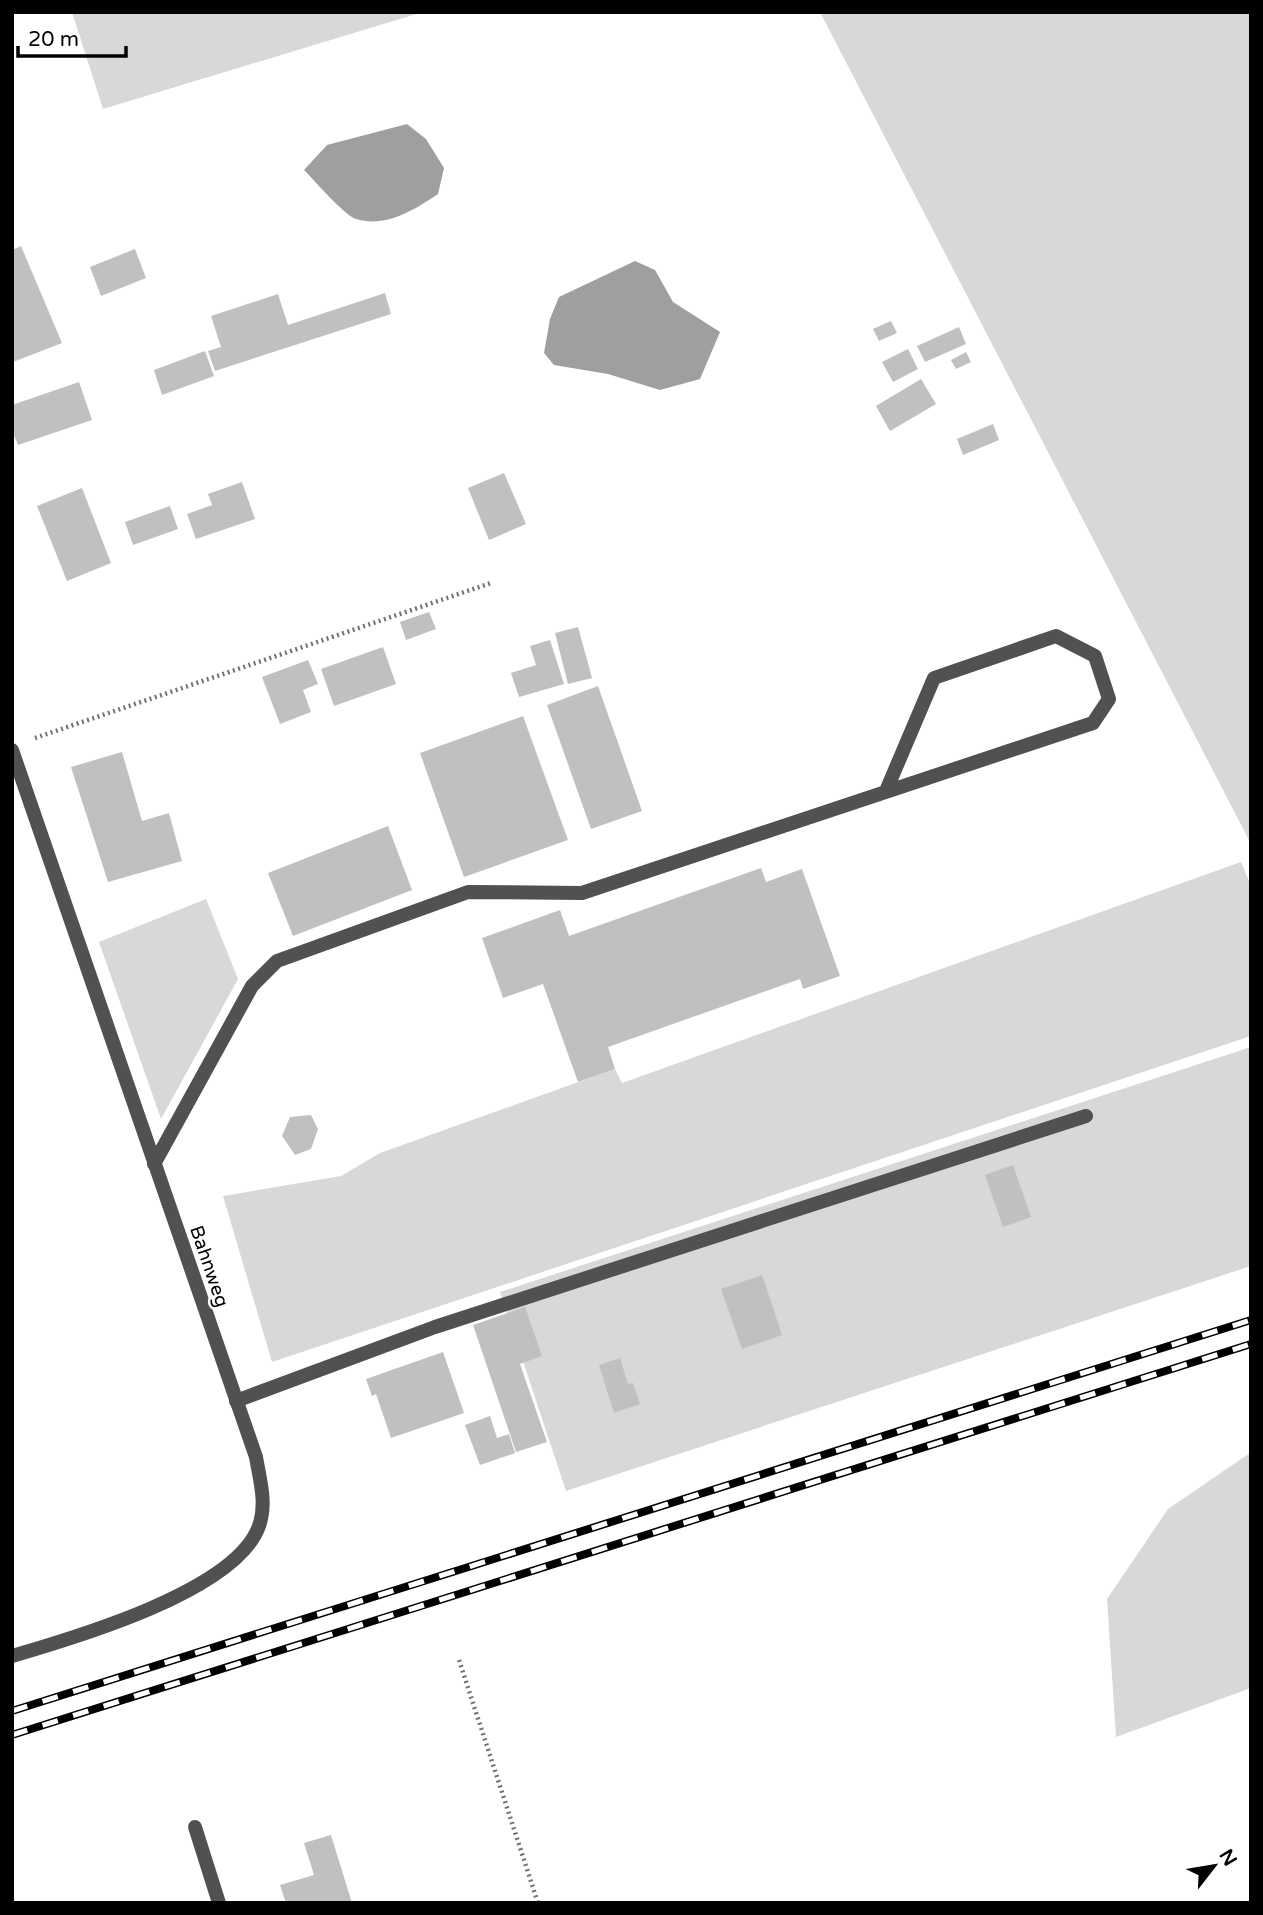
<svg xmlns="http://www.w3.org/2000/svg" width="1263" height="1915" viewBox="0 0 1263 1915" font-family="'Varela Round',sans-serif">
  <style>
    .green { fill: #d8d8d8 }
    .water { fill: #9f9f9f }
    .building { fill: #c0c0c0 }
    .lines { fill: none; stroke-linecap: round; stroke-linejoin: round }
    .path { stroke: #737373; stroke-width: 4.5; stroke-dasharray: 2 3.5; stroke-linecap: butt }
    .service { stroke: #515151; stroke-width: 14 }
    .minor { stroke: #515151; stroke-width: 14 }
    .rail-casing { stroke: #000; stroke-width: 8 }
    .rail { stroke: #fff; stroke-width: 5; stroke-dasharray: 16; stroke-linecap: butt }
    .labels { text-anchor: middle; stroke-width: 5; stroke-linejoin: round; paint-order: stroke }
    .street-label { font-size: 19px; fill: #000; stroke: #fff }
  </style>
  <rect width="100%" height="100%" fill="#fff"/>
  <g class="green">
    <polygon points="72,12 423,12 103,109"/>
    <polygon points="820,12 1251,12 1251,844"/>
    <polygon points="1241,862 1251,886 1251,1036 272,1362 223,1196 341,1176 380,1153 615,1069 622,1083"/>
    <polygon points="206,899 238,979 161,1119 99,942"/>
    <polygon points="1251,1047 1251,1266 566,1491 500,1292"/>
    <polygon points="1251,1404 1251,1688 1116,1737 1107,1599 1168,1509 1250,1453"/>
  </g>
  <g class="water">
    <path d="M407,124l19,15 18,29 -6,26c-24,16 -52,34 -82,25 -12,-4 -41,-38 -52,-49l23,-25z"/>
    <polygon points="635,261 655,270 673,302 720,332 700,379 660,390 608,374 554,365 544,353 550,319 559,297"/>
  </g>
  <g class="building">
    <polygon points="21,246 62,343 13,362 12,250"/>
    <polygon points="135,249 146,278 101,296 90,267"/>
    <polygon points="385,293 391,314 215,371 208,351 221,347 211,316 278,294 288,325"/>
    <polygon points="891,321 897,333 879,341 873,329"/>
    <polygon points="959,327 966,344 925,362 917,346"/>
    <polygon points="908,349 918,369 893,382 882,362"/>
    <polygon points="205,351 214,376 162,395 154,370"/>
    <polygon points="966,352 971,362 956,369 951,360"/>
    <polygon points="921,379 936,404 890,431 876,406"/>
    <polygon points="79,382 92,420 18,445 12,430 12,405"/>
    <polygon points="993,424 999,440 963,455 957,439"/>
    <polygon points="504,473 526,524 489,540 468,488"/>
    <polygon points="242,482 255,519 196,539 187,514 212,505 208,494"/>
    <polygon points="82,488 111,563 67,581 37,506"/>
    <polygon points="170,506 178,529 133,545 125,522"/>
    <polygon points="429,612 436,629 406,640 400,622"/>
    <polygon points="578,627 592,678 568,684 555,633"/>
    <polygon points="550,640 564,684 519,697 511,673 536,665 530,646"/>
    <polygon points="383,647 396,684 334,706 321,669"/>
    <polygon points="308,660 318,684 303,690 311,712 280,724 262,677"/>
    <polygon points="598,686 642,811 591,829 547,705"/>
    <polygon points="523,716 568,840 464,877 420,753"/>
    <polygon points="122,752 142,821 169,813 182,861 108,882 71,767"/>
    <polygon points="388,826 412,890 293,936 268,873"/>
    <polygon points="761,868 766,882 802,869 840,976 803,989 800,979 608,1047 615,1069 578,1082 543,984 503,998 482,938 560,910 569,936"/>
    <polygon points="311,1115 318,1129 311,1149 295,1155 282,1136 290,1117"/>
    <polygon points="1013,1165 1031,1217 1003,1227 985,1175"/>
    <polygon points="762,1275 782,1335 742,1349 721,1289"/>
    <polygon points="525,1307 542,1356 520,1364 547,1442 516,1452 473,1325"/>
    <polygon points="443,1352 464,1413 391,1438 376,1394 372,1396 366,1379"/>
    <polygon points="620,1358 628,1384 633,1383 640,1404 614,1413 599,1365"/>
    <polygon points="490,1416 497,1438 509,1434 515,1453 480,1465 465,1425"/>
    <polygon points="331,1835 352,1903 286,1903 280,1885 314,1875 304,1843"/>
  </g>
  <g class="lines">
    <g class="path">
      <polyline points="35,738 491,583"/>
      <polyline points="459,1660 538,1903"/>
    </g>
    <g class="service">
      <path d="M12,750l244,707c4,24 11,46 3,69 -23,65 -185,112 -247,130"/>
      <polyline points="154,1164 252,986 277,961 468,892 582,893 1093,723 1109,699 1095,656 1056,636 934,678 886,791"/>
      <polyline points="236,1401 435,1327 1086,1116"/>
    </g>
    <polyline class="minor" points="195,1827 219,1903"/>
    <g class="rail-casing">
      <g id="rail">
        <polyline points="12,1711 1251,1320"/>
        <polyline points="12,1735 1251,1344"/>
      </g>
    </g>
    <use href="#rail" class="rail"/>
  </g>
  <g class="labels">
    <g class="street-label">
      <text transform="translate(210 1266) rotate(71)" y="7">Bahnweg</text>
    </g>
  </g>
  <rect width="1263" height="1915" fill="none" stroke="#000000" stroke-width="28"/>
  <g transform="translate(1214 1866) rotate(59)" stroke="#ffffff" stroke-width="5" paint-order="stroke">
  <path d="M0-5L12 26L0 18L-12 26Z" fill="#000000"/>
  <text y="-10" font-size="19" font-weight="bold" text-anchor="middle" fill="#000000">N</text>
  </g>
  <path d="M18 46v10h108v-10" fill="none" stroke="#000000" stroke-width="3.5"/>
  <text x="28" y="46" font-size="21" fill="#000000" stroke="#ffffff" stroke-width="5" paint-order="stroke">20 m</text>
</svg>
